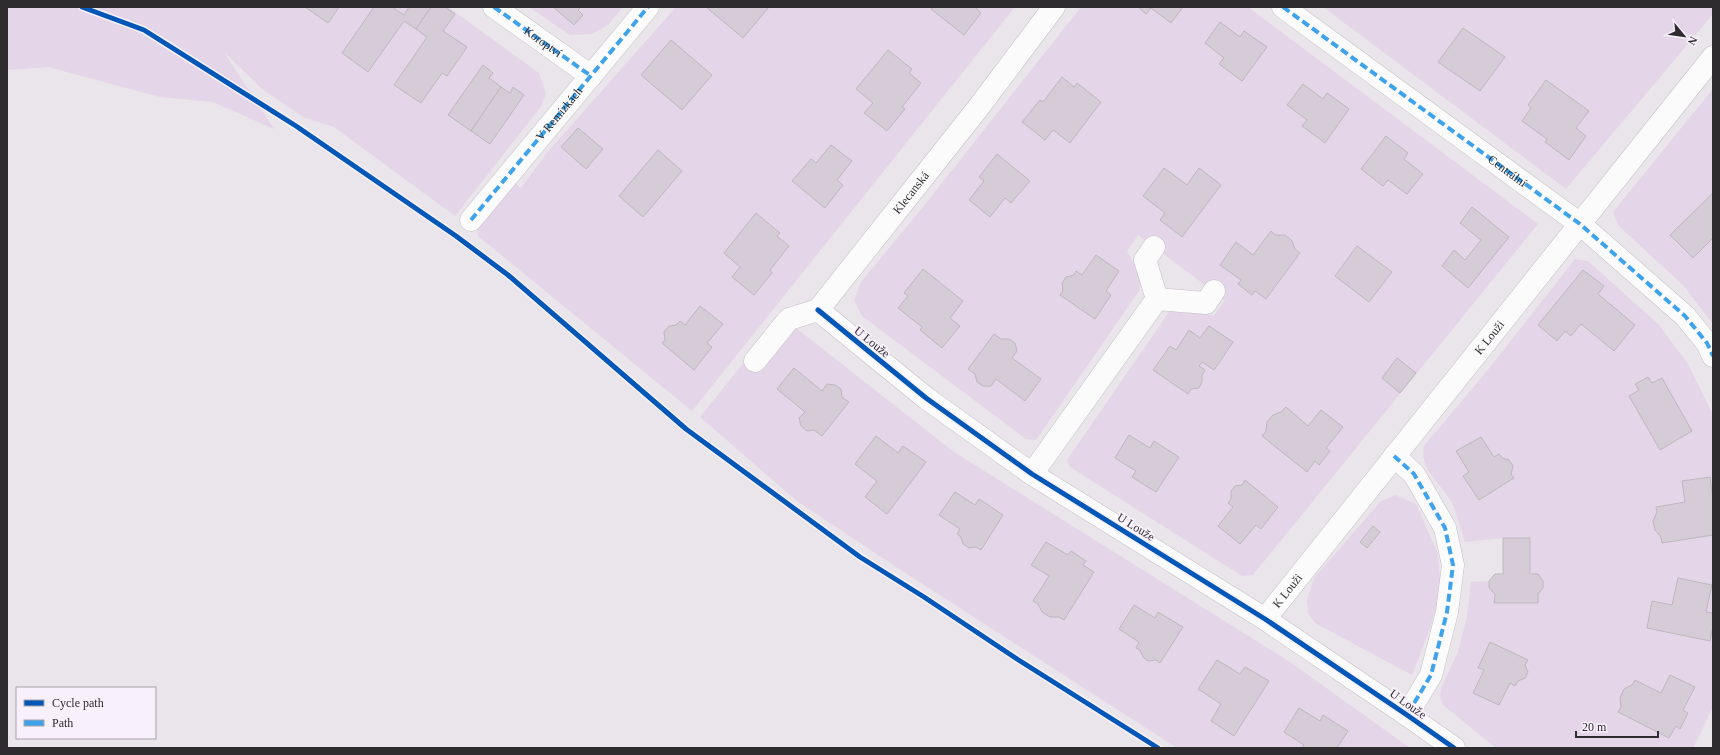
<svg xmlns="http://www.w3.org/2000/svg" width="1720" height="755" viewBox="0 0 1720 755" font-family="Georgia,serif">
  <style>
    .green { fill: #e4d5e8 }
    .building { fill: #d5ccd7; stroke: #bcb8bd }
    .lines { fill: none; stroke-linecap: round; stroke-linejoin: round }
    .minor-casing { stroke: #c4c1c5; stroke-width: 23 }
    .minor { stroke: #fcfbfc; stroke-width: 22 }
    .quiet { stroke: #3ea3eb; stroke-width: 4; stroke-dasharray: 8 4; stroke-linecap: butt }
    .cycleway-casing { stroke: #f8f0fb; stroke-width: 8 }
    .cycleway { stroke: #0057b8; stroke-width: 5 }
    .labels { text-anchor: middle; stroke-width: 3.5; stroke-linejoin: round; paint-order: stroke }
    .street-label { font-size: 12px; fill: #2f2c30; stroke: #f8f0fb }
  </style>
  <rect width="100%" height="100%" fill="#eae5ea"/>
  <g class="green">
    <polygon points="7,7 448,7 539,73 546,94 540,108 455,216 334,127 303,117 262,89 224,52 274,129 213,102 160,97 48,67 7,70"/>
    <polygon points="529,7 623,7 608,25 592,34 570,35"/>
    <polygon points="676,7 1015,7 692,411 478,236 476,225 514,182 521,188 546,154"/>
    <path d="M1081,7h167l290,217 -285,351 -11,1 -172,-109 -3,-7 102,-148 9,-4 36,8 11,-16 -87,-65 -11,16c6,12 17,26 12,40l-103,149 -10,-1 -164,-123 -8,-16 7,-18 62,-75z"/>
    <polygon points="1323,7 1713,7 1713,14 1566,189"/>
    <polygon points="1713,89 1713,324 1684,286 1619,226 1613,212"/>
    <path d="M1575,259l13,2 71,64 29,39 25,51v292l-20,41h-197l-53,-43 -3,-8 1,-9 17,-36 9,-35 4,-35 18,-1v7l6,6v9h42l1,-9 5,-6v-7l-13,-7 -27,-36 -38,4c-4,-13 -8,-26 -13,-39 -9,-18 -34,-34 -28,-57l63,-75z"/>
    <polygon points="796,328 954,452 1290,662 1410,748 1177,748 890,563 797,501 700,417 745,361 760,373"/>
    <polygon points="1395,495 1416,504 1438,554 1441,591 1430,628 1412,675 1315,623 1308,613 1307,600 1314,578 1380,502"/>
  </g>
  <g class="building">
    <polygon points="305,7 339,7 328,23"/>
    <polygon points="374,7 392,7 404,15 409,7 431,7 416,29 404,21 368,72 342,53"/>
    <polygon points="431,7 445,7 455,14 443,31 467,47 447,76 442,73 421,103 394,85 427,37 416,29"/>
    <polygon points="553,7 581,7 578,10 583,15 574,25"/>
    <polygon points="706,7 769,7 743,38"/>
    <polygon points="932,7 977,7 976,8 981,13 964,35 931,9"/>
    <polygon points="1138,7 1183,7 1171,23 1151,8 1146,14"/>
    <polygon points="1220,22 1240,37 1244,31 1267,47 1242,81 1219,64 1224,58 1205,43"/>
    <polygon points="1463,28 1505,57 1480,91 1438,62"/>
    <polygon points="671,40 712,75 682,110 641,75"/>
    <polygon points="888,50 912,69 909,73 921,83 902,107 905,109 887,131 864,113 873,103 856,89"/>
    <polygon points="483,65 493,73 489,78 501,87 471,131 448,115"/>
    <polygon points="1062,77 1074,87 1077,83 1101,102 1070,143 1053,130 1045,140 1022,122 1040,100 1043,102"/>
    <polygon points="1546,80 1589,111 1576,128 1586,136 1569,160 1545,142 1547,139 1522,121 1531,108 1528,105"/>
    <polygon points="1303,84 1323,99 1327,93 1349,109 1325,143 1302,126 1307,120 1287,105"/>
    <polygon points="501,87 510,93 513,87 524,95 490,144 471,131"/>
    <polygon points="578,128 603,149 586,169 561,147"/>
    <polygon points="1386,136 1408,153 1404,159 1423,174 1407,194 1388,180 1383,186 1361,169"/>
    <polygon points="831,145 852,161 837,180 843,185 825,208 792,181 811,159 816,163"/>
    <polygon points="658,150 682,171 643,217 619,196"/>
    <polygon points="997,154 1030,181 1011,203 1005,198 990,217 969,200 984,181 979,177"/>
    <polygon points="1164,168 1187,185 1199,168 1221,185 1182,237 1160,220 1165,213 1143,196"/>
    <polygon points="1713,193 1713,238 1693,258 1670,235"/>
    <polygon points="1472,207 1509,237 1468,288 1442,266 1454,250 1465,260 1481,240 1460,223"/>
    <polygon points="756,213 780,233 777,236 789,246 770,270 772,273 754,295 732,277 740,267 724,253"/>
    <polygon points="1271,231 1275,235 1285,235 1292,241 1295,249 1300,253 1266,299 1255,291 1252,295 1238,284 1241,280 1220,265 1236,242 1253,255"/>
    <polygon points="1357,246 1392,272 1369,302 1335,276"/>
    <polygon points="1096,255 1119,271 1106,291 1111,295 1095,319 1060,295 1063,291 1062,283 1066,277 1074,275 1076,271 1082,275"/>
    <polygon points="923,269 963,301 950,318 960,326 942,348 920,330 922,327 898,308 908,296 904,293"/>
    <polygon points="1583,270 1604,286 1598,294 1635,325 1614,351 1581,324 1571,336 1565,331 1557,341 1538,325"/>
    <polygon points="700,306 723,324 707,343 712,347 694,370 662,343 665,340 664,332 669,326 676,325 680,321 685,325"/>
    <polygon points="1209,326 1233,342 1214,370 1202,362 1199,366 1205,370 1202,375 1202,382 1199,388 1191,389 1188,394 1153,370 1170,346 1176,350 1189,330 1200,338"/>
    <polygon points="994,334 1001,339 1009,339 1015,343 1017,351 1012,358 1041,379 1025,401 996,379 991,386 983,386 977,382 975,374 968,369"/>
    <polygon points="1397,358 1416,373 1400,393 1382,378"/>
    <polygon points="794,368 822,391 827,384 835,385 841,389 842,397 849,402 822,436 814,430 807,431 801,426 799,418 805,412 777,389"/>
    <polygon points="1648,377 1652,383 1662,378 1692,431 1660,450 1629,396 1639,390 1635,384"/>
    <polygon points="1286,407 1308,426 1321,410 1343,427 1326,448 1330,451 1319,465 1315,461 1307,472 1262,436 1266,431 1267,422 1273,415 1281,412"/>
    <polygon points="1129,435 1150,448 1154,441 1179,457 1156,492 1132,477 1136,471 1115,458"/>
    <polygon points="876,436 898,453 903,446 926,462 887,514 865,497 877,481 855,464"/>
    <polygon points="1481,437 1494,457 1499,454 1502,458 1509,460 1513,466 1511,474 1514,478 1479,500 1463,476 1469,472 1456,451"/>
    <polygon points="1710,477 1713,499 1713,535 1662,543 1661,537 1655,530 1653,521 1657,512 1656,507 1685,502 1682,481"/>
    <polygon points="1245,480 1278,507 1261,529 1256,525 1240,544 1218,526 1233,507 1228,503 1231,499 1231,491 1235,486 1242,485"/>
    <polygon points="955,492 975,505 979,499 1003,515 981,550 976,547 969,548 963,544 961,537 957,534 960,529 939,515"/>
    <polygon points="1373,526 1380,532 1367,548 1360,542"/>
    <polygon points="1503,538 1530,538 1530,574 1538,574 1543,581 1543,588 1538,594 1538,603 1494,603 1495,594 1489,588 1489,581 1495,574 1503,574"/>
    <polygon points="1046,542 1068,555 1071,551 1086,561 1083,565 1094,572 1064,620 1059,617 1050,617 1042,612 1038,604 1033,601 1049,576 1031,565"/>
    <polygon points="1678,578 1712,585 1706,612 1713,613 1713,626 1710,641 1647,628 1652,601 1672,605"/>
    <polygon points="1134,605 1155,618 1158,612 1183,627 1160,663 1156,660 1148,661 1143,657 1140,650 1136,648 1139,642 1119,629"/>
    <polygon points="1490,642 1528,660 1525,665 1528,672 1525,678 1518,681 1515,686 1510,683 1499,705 1473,693 1484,670 1478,668"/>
    <polygon points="1217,660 1240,674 1245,667 1269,681 1234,736 1211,721 1221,704 1198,689"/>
    <polygon points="1670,675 1695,687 1683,710 1688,713 1680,729 1676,726 1669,738 1618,712 1621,707 1620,698 1624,689 1632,685 1635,680 1661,693"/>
    <polygon points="1299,708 1320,721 1323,715 1348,731 1337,748 1302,748 1304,745 1284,732"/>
  </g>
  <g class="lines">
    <g class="minor-casing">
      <g id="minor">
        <path id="s1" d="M494,7l97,69"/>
        <path id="s2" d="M1283,7l297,217 105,92 22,27 6,13"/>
        <path id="s3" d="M471,220l177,-213"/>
        <polyline points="1154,247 1145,260 1157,299"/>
        <polyline points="818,310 926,398 1032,474 1265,619 1407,715 1454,748"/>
        <path id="s4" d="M755,361l34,-42 29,-9 160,-202 76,-101"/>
        <polyline points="1394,456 1414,474 1445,528 1453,565 1447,612 1431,675 1407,715"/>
        <polyline points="1032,474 1157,299 1206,303 1214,291"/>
        <path id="s5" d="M1265,619l448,-562"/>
      </g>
    </g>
    <use href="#minor" class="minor"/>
    <g class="quiet">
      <polyline points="494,7 591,76"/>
      <polyline points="1283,7 1580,224 1685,316 1707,343 1713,356"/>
      <polyline points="471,220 648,7"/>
      <polyline points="1394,456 1414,474 1445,528 1453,565 1447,612 1431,675 1407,715"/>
    </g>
    <g class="cycleway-casing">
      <g id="cycleway">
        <polyline points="82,7 144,30 296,126 456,236 508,275 686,429 860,557 924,597 1017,659 1158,748"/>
        <polyline points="818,310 926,398 1032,474 1265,619 1407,715 1454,748"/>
      </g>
    </g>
    <use href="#cycleway" class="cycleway"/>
  </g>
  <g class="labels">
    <g class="street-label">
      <text dy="4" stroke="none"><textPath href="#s1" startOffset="60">Koroptví</textPath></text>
      <text dy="4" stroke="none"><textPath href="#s3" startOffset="138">V Remízkách</textPath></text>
      <text dy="4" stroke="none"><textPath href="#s2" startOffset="278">Centrální</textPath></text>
      <text dy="4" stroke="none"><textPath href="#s4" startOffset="234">Klecanská</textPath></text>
      <text dy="4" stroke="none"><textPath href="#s5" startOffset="360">K Louži</textPath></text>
      <text transform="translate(872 342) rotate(39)" y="4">U Louže</text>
      <text transform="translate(1136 527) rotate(32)" y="4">U Louže</text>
      <text dy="4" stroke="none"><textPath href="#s5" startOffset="36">K Louži</textPath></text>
      <text transform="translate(1408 704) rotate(35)" y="4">U Louže</text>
    </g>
  </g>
  <rect width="1720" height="755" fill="none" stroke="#2f2c30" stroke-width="16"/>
  <rect x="16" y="687" width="140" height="52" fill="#f8f0fb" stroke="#a8a2aa"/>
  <rect x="24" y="700" width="20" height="6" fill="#0057b8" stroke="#a8a2aa"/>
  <text x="52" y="707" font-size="12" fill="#2f2c30">Cycle path</text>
  <rect x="24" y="720" width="20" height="6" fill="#3ea3eb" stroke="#a8a2aa"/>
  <text x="52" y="727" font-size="12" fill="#2f2c30">Path</text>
  <g transform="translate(1684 36) rotate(119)" stroke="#f8f0fb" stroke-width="3" paint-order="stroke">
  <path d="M0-3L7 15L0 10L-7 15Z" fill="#2f2c30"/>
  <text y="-6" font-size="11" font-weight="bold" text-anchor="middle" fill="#2f2c30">N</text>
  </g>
  <path d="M1576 731v6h82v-6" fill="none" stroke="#2f2c30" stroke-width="2"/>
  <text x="1582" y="731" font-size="12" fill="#2f2c30" stroke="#f8f0fb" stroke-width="3" paint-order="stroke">20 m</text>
</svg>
